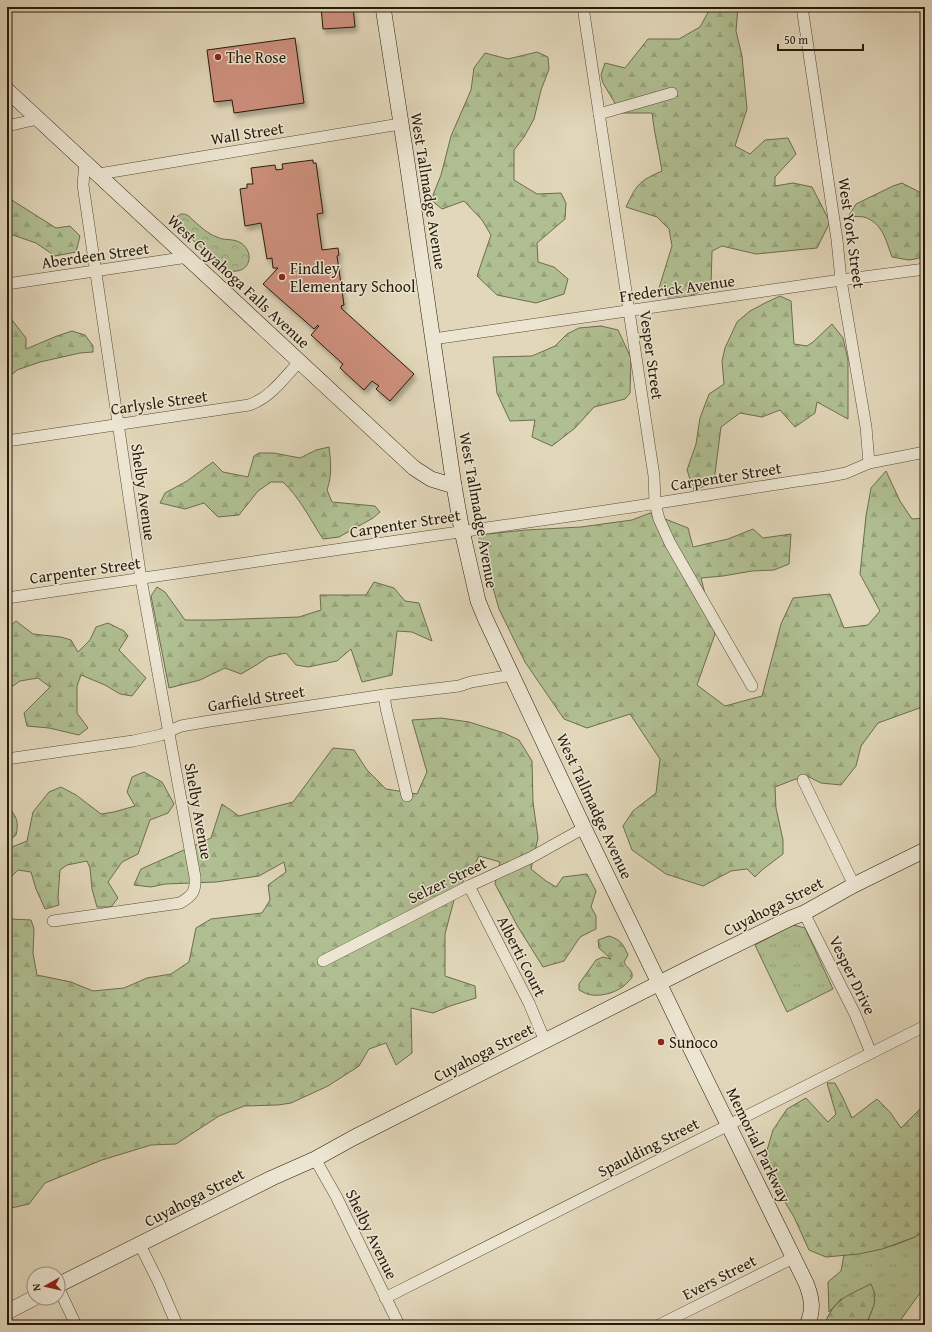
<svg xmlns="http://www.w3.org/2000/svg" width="932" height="1332" viewBox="0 0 932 1332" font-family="'Gentium Book Plus',serif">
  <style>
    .grass { fill: url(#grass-tufts); stroke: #6c6d4e }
    .forest { fill: url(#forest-firs); stroke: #6c6d4e }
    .park { fill: url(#park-crowns); stroke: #6c6d4e }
    .building { fill: #cd8f7c; stroke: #271b0a; filter: url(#shadow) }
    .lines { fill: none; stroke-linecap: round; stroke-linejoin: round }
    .street-casing { stroke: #564a36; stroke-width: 12 }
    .secondary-casing { stroke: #271b0a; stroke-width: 16 }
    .street { stroke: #ece5d2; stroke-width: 11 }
    .secondary { stroke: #ece5d2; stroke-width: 15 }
    .poi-dot { fill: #8f2418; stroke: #ece5d2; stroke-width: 1.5 }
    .labels { text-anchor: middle; stroke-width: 3; stroke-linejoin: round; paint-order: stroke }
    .poi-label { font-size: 16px; fill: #271b0a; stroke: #ece5d2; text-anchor: start }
    .street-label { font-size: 16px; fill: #271b0a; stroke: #ece5d2 }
  </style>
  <defs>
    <pattern id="grass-tufts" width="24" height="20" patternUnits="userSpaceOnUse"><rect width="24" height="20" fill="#b0bf92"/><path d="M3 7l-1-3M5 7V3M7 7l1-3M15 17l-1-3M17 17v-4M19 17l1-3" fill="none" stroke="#97a47d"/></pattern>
    <pattern id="forest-firs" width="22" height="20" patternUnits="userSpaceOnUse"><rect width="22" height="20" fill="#b0bf92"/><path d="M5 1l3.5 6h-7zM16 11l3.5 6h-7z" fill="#97a47d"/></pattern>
    <pattern id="park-crowns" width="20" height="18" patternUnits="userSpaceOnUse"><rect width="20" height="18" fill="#b0bf92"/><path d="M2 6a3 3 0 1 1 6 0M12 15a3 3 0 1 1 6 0" fill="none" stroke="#97a47d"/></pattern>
    <filter id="shadow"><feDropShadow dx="2.5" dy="4.5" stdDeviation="2" flood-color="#0004"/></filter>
  </defs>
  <rect width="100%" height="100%" fill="#e2d7ba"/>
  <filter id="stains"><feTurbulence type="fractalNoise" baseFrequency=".005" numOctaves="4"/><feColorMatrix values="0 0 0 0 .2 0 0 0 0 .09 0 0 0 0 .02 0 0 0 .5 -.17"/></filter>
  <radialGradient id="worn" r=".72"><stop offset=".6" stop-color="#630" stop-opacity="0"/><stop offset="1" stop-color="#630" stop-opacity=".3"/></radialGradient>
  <g class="grass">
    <polygon points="793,925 805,928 833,989 787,1012 755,945"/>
    <path d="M925,1231v55l-28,39h-31l8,-20 -33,-6 -12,13 -1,-30 13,-11 3,-16c27,-3 57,-9 81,-24z"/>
  </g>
  <g class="forest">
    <path d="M711,7h27l-2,24 6,25 5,53 -12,37 15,8 15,-14 23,-2 8,16 -21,23v9l18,-3 19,4 18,35 -13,26 -61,6 -34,-8 -10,5 -1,36 -21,9 -20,4 -11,-12 13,-42 -3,-17 -12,-12 -31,-10c11,-23 13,-26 36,-36 -3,-20 -8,-38 -10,-58h-31l-18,-30 -2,-8 4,-12 20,5 23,-29h31l21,-12z"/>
    <polygon points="537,52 548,57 549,69 541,90 534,119 524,137 514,150 514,180 537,194 561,193 566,203 565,219 537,243 538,262 554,267 568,279 564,294 536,303 497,295 477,276 491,235 482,220 464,201 442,209 431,200 441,175 451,136 471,90 474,68 485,53 508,59"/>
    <path d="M902,183l23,12v62l-16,3 -17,-3c-6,-16 -9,-34 -28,-40 -4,-1 -11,0 -16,0l8,-13 37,-18z"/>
    <polygon points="7,197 56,228 70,226 80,236 76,252 55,256 36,243 7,233"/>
    <polygon points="780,296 791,301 794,344 807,346 813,342 832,324 843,338 848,360 848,419 817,402 815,413 795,427 780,410 762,417 740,413 721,427 714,481 694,491 687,470 696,444 700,418 709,394 724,384 722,361 725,348 737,322 750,311 765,303"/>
    <polygon points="12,320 26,338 26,349 57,336 72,331 85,335 93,346 93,352 80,353 40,362 17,370 7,379 7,321"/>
    <polygon points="601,326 618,330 631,358 630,393 625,399 594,407 575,428 552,446 532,437 535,420 510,421 497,393 493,357 532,356 555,346 567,334 579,328"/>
    <path d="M329,447c2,15 3,29 -2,43l5,12 43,4 5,6 -7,6 -34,19 -16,2c-13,-20 -23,-41 -40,-57h-12l-13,9 -19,24 -21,2 -14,-14 -19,6 -25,-6 5,-10 22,-12 26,-19 10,10 25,5 6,-21 5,-3h15l26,5 16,-8z"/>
    <polygon points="886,471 900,501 912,519 925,518 925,706 878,723 861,746 856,766 841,785 821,783 807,776 793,780 775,787 776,808 783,840 783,854 762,870 755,877 747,869 731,871 703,886 666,874 632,850 623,826 633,811 656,793 660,759 630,714 587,728 564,719 525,662 499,609 478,535 526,530 581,527 632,520 650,513 688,528 693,547 728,539 753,529 763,538 791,534 789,564 774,570 752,571 723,576 701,578 715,634 697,685 725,706 762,696 781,624 793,598 830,594 844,628 868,625 880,611 860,574 866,516 871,488"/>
    <polygon points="374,582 394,588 405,601 419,603 432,641 412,632 397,631 392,675 362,682 351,649 337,661 308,667 296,665 286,653 268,657 258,664 241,674 225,668 200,680 169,688 151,596 157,587 165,592 185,620 214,620 299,617 321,610 320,595 366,595"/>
    <polygon points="16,621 33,634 61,637 71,640 78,652 90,640 96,627 108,623 124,631 128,636 119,650 146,678 132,696 120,694 105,685 81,675 77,686 77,713 88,728 79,735 49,728 27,726 24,713 50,687 38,678 20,681 13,686 7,685 7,629"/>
    <polygon points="441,718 469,722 504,733 519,740 532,761 533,802 538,838 531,869 546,881 556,887 563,877 587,874 596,891 591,907 596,916 596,929 580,937 564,961 543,967 518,927 495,884 500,862 479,856 474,866 461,884 454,900 445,934 445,976 475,986 476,998 450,1006 433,1013 411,1008 412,1053 396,1065 386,1043 369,1049 359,1066 328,1086 291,1103 278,1105 244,1106 219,1116 176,1144 151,1145 102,1160 45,1183 29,1204 7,1209 7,924 10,919 31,920 34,929 33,953 37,975 71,982 93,991 124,988 147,978 171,974 189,962 196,928 211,919 262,913 270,900 268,885 286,872 284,862 259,876 216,882 165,884 151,887 134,885 141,869 211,838 222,804 239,816 293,802 333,748 354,750 367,770 386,789 417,794 427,772 412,720"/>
    <polygon points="144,772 162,782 174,804 168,813 150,820 138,854 122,862 108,882 118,898 111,907 97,907 92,889 90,868 87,861 67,865 60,870 58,898 59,905 45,909 36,889 31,872 18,870 7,881 7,852 12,847 27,841 33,812 49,792 61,787 76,795 101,814 114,812 135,806 127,792 132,777"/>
    <path d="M7,806c10,10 12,16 9,29l-9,7z"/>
    <path d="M609,936c12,4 14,8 19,19l-4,7c2,5 8,8 8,12 1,4 -2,6 -4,8 -9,10 -27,16 -41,12 -2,-1 -6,-3 -8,-4v-6l17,-24 7,-3 8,2 -12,-11 -1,-8z"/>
    <polygon points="827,1083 835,1083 843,1098 852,1118 877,1099 890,1112 901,1128 922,1107 925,1102 925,1231 915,1237 882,1249 859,1254 826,1257 809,1250 794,1217 777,1189 765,1157 773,1130 787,1109 806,1098 828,1122 836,1114"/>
    <path d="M871,1284l4,10 -1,11 -8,20h-42c11,-27 23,-29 47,-41z"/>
  </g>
  <path class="park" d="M181,214c2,0 5,0 6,1 3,1 5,5 7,6 7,6 14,13 23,16 7,4 17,1 24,6 15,10 9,34 -15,27l-53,-48 5,-6z"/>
  <g class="building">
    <polygon points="321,7 353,7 355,27 323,29"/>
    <polygon points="295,38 304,103 234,113 232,100 214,102 207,50"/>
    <polygon points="313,160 313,163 316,163 323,213 317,214 322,250 338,248 339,255 337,256 344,305 341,306 342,309 414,374 390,401 376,389 379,386 372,381 364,390 340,368 343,364 311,335 319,326 318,326 318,325 314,329 263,284 278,268 273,268 272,258 267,259 261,223 245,226 240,189 247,188 247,184 253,184 251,168 275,165 276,170 283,169 282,164"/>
  </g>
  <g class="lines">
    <g class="street-casing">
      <g id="street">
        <polyline points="583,7 654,476 655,503 659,519 670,543 752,686"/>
        <polyline points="802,7 837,240 841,280 866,427 869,463"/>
        <polyline points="599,114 672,93"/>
        <polyline points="7,126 38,119"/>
        <polyline points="99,174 400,124"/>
        <polyline points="7,284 188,257"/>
        <polyline points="433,339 841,280 925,269"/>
        <path d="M7,441l242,-36c21,-7 35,-27 50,-43"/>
        <path d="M7,598c195,-29 389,-57 584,-85 78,-11 156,-25 234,-36l21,-4 23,-10 56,-11"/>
        <polyline points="384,695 386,708 407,796"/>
        <polyline points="7,759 133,741 161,735 181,726 210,721 384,695 459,686 471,682 512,675"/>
        <polyline points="803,780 854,885"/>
        <polyline points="469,886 529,1003 545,1041"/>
        <polyline points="804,913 855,1014 871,1053"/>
        <path d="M53,921l127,-18c12,-7 16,-11 15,-26l-54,-298 -58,-394 2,-23"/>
        <polyline points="323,961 469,886 530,858 584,828"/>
        <polyline points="315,1159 336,1196 399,1325"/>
        <polyline points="140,1245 158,1281 177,1325"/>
        <polyline points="58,1287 76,1325"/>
        <polyline points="385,1298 925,1026"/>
        <polyline points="659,1325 793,1258"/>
      </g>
    </g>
    <g class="secondary-casing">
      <g id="secondary">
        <path d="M383,7l24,155 47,324 8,45 16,70 7,17 99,210 105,217 117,238c6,15 8,27 1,42"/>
        <polyline points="7,90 414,468 431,479 454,486"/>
        <polyline points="58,1285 272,1178 315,1159 353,1138 699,963 791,918 804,913 854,885 925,850"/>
        <polyline points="7,1312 34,1298"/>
      </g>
    </g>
    <use href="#street" class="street"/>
    <use href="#secondary" class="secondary"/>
  </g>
  <g class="poi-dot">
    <circle cx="218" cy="57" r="4"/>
    <circle cx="282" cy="277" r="4"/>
    <circle cx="661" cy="1042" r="4"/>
  </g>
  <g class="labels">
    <g class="poi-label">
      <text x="226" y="63">The Rose</text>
      <text x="290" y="274">Findley<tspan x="290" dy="18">Elementary School</tspan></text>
      <text x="669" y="1048">Sunoco</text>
    </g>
    <g class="street-label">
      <text transform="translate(247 133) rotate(-9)" y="6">Wall Street</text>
      <text transform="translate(429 191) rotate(81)" y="6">West Tallmadge Avenue</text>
      <text transform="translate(852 233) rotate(82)" y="6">West York Street</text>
      <text transform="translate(95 255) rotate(-8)" y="6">Aberdeen Street</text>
      <text transform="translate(239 281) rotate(43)" y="6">West Cuyahoga Falls Avenue</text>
      <text transform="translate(677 288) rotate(-8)" y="6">Frederick Avenue</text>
      <text transform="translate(652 355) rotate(82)" y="6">Vesper Street</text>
      <text transform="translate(159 402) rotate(-8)" y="6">Carlysle Street</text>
      <text transform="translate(726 476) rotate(-9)" y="6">Carpenter Street</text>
      <text transform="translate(144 492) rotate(82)" y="6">Shelby Avenue</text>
      <text transform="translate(479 510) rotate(80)" y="6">West Tallmadge Avenue</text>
      <text transform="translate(405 523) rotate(-9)" y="6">Carpenter Street</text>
      <text transform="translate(85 570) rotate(-8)" y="6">Carpenter Street</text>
      <text transform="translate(256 698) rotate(-9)" y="6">Garfield Street</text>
      <text transform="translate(595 806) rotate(65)" y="6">West Tallmadge Avenue</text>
      <text transform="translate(199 811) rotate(80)" y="6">Shelby Avenue</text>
      <text transform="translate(447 880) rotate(-26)" y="6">Selzer Street</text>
      <text transform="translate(773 906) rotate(-27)" y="6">Cuyahoga Street</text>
      <text transform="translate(522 956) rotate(63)" y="6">Alberti Court</text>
      <text transform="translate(853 975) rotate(64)" y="6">Vesper Drive</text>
      <text transform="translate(483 1052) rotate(-27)" y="6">Cuyahoga Street</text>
      <text transform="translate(759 1145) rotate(64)" y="6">Memorial Parkway</text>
      <text transform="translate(648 1147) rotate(-27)" y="6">Spaulding Street</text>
      <text transform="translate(194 1197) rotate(-27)" y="6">Cuyahoga Street</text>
      <text transform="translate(372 1234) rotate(64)" y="6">Shelby Avenue</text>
      <text transform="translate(719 1277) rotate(-27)" y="6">Evers Street</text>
    </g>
  </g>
  <rect width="932" height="1332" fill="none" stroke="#e2d7ba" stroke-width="24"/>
  <rect x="8" y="8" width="916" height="1316" fill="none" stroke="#271b0a" stroke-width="2"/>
  <rect x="12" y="12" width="908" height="1308" fill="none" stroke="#271b0a"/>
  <g transform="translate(46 1286) rotate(262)"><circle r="19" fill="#ece5d2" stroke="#9d9482"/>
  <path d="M0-3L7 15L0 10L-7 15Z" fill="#8f2418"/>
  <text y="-6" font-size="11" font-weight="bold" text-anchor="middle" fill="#271b0a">N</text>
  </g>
  <path d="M778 44v6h85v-6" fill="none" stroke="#271b0a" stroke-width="2"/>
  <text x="784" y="44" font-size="12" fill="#271b0a" stroke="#ece5d2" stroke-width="3" paint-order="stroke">50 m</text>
  <rect width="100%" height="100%" filter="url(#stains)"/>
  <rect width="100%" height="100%" fill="url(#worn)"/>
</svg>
